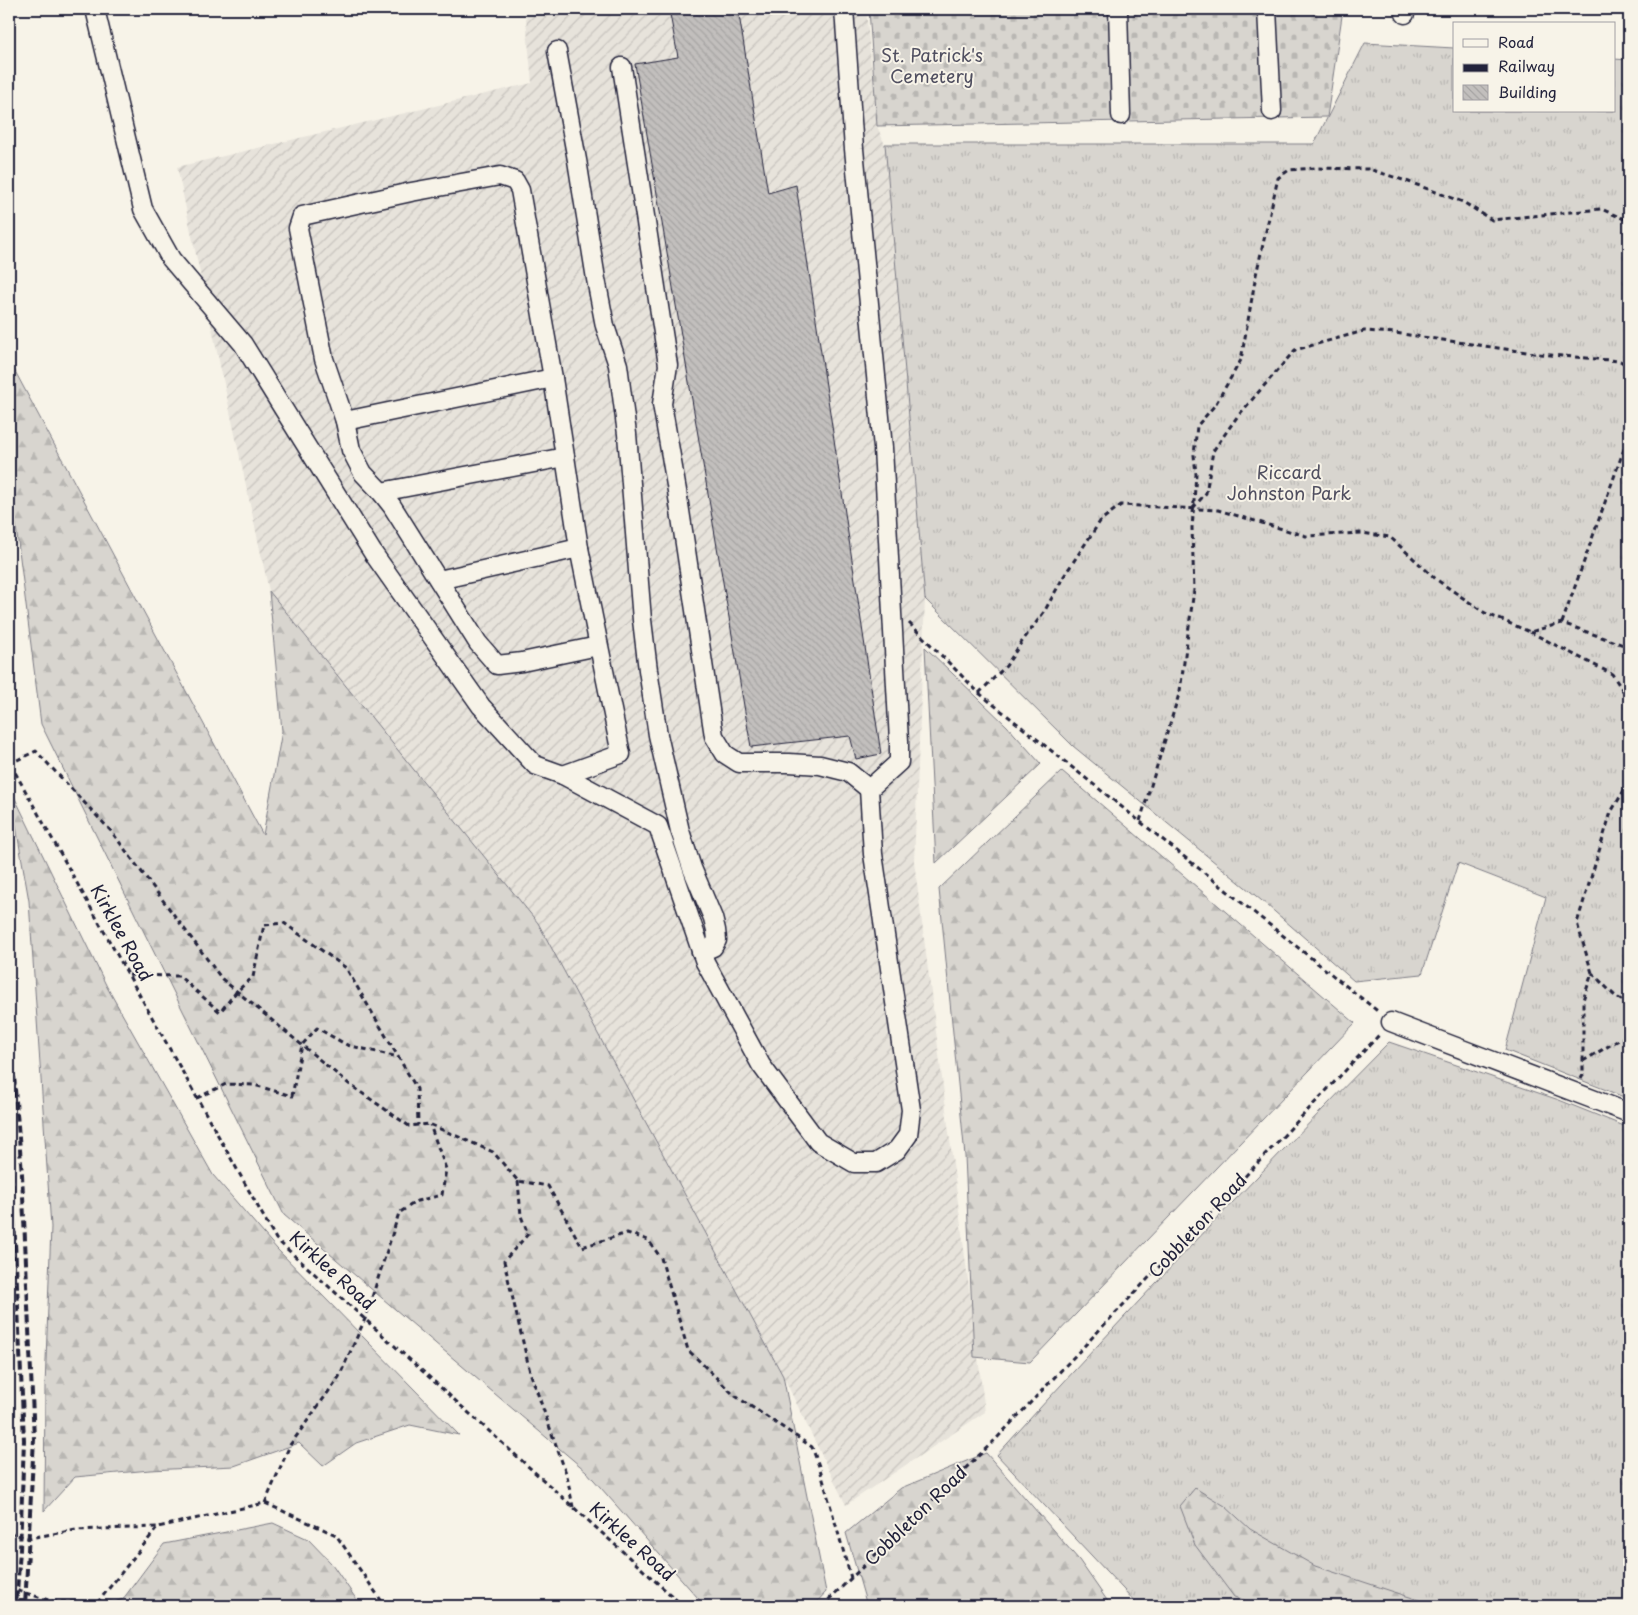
<svg xmlns="http://www.w3.org/2000/svg" width="1638" height="1615" viewBox="0 0 1638 1615" font-family="'Playpen Sans',sans-serif">
  <style>
    .industrial { fill: url(#industrial-furrows) }
    .grass { fill: url(#grass-tufts); stroke: #7d7c85 }
    .forest { fill: url(#forest-firs); stroke: #7d7c85 }
    .cemetery { fill: url(#cemetery-stones); stroke: #7d7c85 }
    .building { fill: url(#building-back-hatch); stroke: #22223b }
    .lines { fill: none; stroke-linecap: round; stroke-linejoin: round }
    .minor-casing { stroke: #22223b; stroke-width: 21 }
    .path { stroke: #22223b; stroke-width: 3; stroke-dasharray: 5 4; stroke-linecap: butt }
    .minor { stroke: #f7f3e8; stroke-width: 18 }
    .rail { stroke: #22223b; stroke-width: 4; stroke-dasharray: 8 4; stroke-linecap: butt }
    .labels { text-anchor: middle; stroke-width: 4; stroke-linejoin: round; paint-order: stroke }
    .park-label { font-size: 18px; fill: #504f60; stroke: #f7f3e8 }
    .street-label { font-size: 18px; fill: #22223b; stroke: #f7f3e8 }
  </style>
  <defs>
    <pattern id="industrial-furrows" width="10" height="10" patternUnits="userSpaceOnUse" patternTransform="scale(1.25)"><rect width="10" height="10" fill="#e7e3db"/><path d="M-1 1l2-2M0 10L10 0M9 11l2-2" fill="none" stroke="#c6c2bd"/></pattern>
    <pattern id="grass-tufts" width="24" height="20" patternUnits="userSpaceOnUse" patternTransform="scale(1.25)"><rect width="24" height="20" fill="#d8d5cf"/><path d="M3 7l-1-3M5 7V3M7 7l1-3M15 17l-1-3M17 17v-4M19 17l1-3" fill="none" stroke="#b9b7b3"/></pattern>
    <pattern id="forest-firs" width="22" height="20" patternUnits="userSpaceOnUse" patternTransform="scale(1.25)"><rect width="22" height="20" fill="#d8d5cf"/><path d="M5 1l3.5 6h-7zM16 11l3.5 6h-7z" fill="#b9b7b3"/></pattern>
    <pattern id="cemetery-stones" width="16" height="16" patternUnits="userSpaceOnUse" patternTransform="scale(1.25)"><rect width="16" height="16" fill="#d8d5cf"/><path d="M2 7V4a2 2 0 0 1 4 0v3zM10 15v-3a2 2 0 0 1 4 0v3z" fill="#b9b7b3"/></pattern>
    <pattern id="building-back-hatch" width="6" height="6" patternUnits="userSpaceOnUse" patternTransform="scale(1.25)"><rect width="6" height="6" fill="#c2bfbd"/><path d="M-1 5l2 2M0 0l6 6M5-1l2 2" fill="none" stroke="#a6a4a3"/></pattern>
  </defs>
  <rect width="100%" height="100%" fill="#f7f3e8"/>
  <filter id="ink" filterUnits="userSpaceOnUse"><feTurbulence type="fractalNoise" baseFrequency=".02" numOctaves="2"/><feDisplacementMap in="SourceGraphic" scale="10" xChannelSelector="R" yChannelSelector="G"/><feConvolveMatrix kernelMatrix="1 2 1 2 8 2 1 2 1" color-interpolation-filters="sRGB"/></filter>
  <g filter="url(#ink)">
    <polygon class="industrial" points="525,9 866,9 877,126 885,145 925,599 914,861 985,1412 846,1505 783,1376 538,923 269,591 177,167 532,83"/>
    <g class="grass">
      <polygon points="1365,43 1454,48 1454,111 1614,111 1614,59 1629,60 1629,1099 1505,1050 1546,897 1458,863 1422,974 1354,981 1267,905 1073,746 925,599 885,144 1314,144"/>
      <path d="M1389,1042l170,58 70,28v478h-490l-142,-151c128,-141 258,-278 392,-413z"/>
    </g>
    <g class="forest">
      <polygon points="9,360 263,835 282,731 269,591 538,923 783,1376 826,1592 813,1606 705,1606 586,1471 284,1215 41,724 9,471"/>
      <polygon points="925,647 1007,726 1041,764 936,863"/>
      <polygon points="1062,771 1355,1023 1030,1362 974,1357 965,1156 939,889"/>
      <polygon points="9,786 107,987 213,1175 277,1249 459,1435 410,1425 356,1443 323,1466 299,1443 234,1466 150,1470 75,1477 44,1511 45,1387 51,1227 29,901"/>
      <polygon points="986,1453 1079,1560 1111,1606 867,1606 846,1533 901,1488"/>
      <polygon points="1195,1488 1225,1506 1250,1529 1315,1566 1437,1606 1264,1606 1234,1597 1195,1545 1180,1506"/>
      <polygon points="273,1523 308,1539 332,1564 361,1606 101,1606 123,1599 164,1544"/>
    </g>
    <polygon class="cemetery" points="869,9 1343,9 1327,117 877,126"/>
    <polygon class="building" points="669,9 738,9 768,193 796,185 881,754 856,759 850,736 751,747 635,64 678,57"/>
    <g class="lines">
      <g class="minor-casing">
        <g id="minor">
          <polyline points="95,9 143,209 171,259 243,344 373,553 481,706 535,765 563,775 658,826 705,962 761,1065 818,1142 854,1163 876,1163 897,1150 908,1135 911,1110 873,854 869,789 899,762 899,741 883,448 854,149 844,9"/>
          <polyline points="1118,9 1121,115"/>
          <polyline points="1267,9 1272,111"/>
          <polyline points="1405,14 1406,9"/>
          <polyline points="557,51 577,160 596,279 605,326 618,365 627,434 642,620 648,670 658,735 680,831 692,868 713,918 716,930 717,940 713,947 701,952"/>
          <polyline points="622,67 668,365 662,404 677,491 714,736 725,754 739,763 789,763 820,765 848,772 869,789"/>
          <polyline points="345,421 553,378"/>
          <polyline points="381,492 565,457"/>
          <polyline points="439,580 579,548"/>
          <polyline points="563,775 621,754 579,548 553,378 520,190 515,181 500,176 411,192 302,216 298,228 324,359 345,421 351,450 363,473 381,492 392,506 478,643 497,665 522,662 598,646"/>
          <polyline points="1391,1022 1629,1113"/>
        </g>
      </g>
      <g class="path">
        <polyline points="1193,508 1206,493 1213,451 1237,417 1295,350 1364,331 1395,333 1540,354 1620,361 1629,366"/>
        <polyline points="909,623 979,693 1380,1013"/>
        <polyline points="1562,623 1629,435"/>
        <polyline points="1530,632 1612,674 1629,700"/>
        <polyline points="979,693 1006,666 1021,643 1044,612 1064,576 1101,520 1121,505 1218,510 1306,536 1362,533 1390,537 1437,580 1485,613 1530,632 1562,623 1629,647"/>
        <polyline points="9,764 36,751 111,831 222,979 349,1084 409,1126 429,1124 493,1152 518,1181 548,1186 582,1247 627,1233 648,1240 661,1258 688,1350 734,1395 812,1447 820,1469 851,1578"/>
        <polyline points="9,766 16,774 276,1239 683,1606"/>
        <polyline points="1140,821 1180,691 1194,590 1192,528 1196,474 1194,455 1197,426 1215,405 1241,360 1256,275 1278,178 1289,170 1315,168 1369,169 1409,182 1463,202 1492,220 1601,209 1629,221"/>
        <polyline points="1592,973 1615,996 1629,1005"/>
        <polyline points="129,975 179,976 220,1012 237,991 253,977 264,925 284,923 346,968 417,1089 418,1125"/>
        <polyline points="1583,1061 1629,1034"/>
        <polyline points="1581,1079 1583,1075 1583,1000 1592,973 1577,923 1611,812 1629,782"/>
        <polyline points="197,1098 226,1084 254,1085 292,1096 302,1045 317,1028 347,1045 398,1057"/>
        <polyline points="518,1181 521,1216 528,1234 504,1261 530,1372 567,1476 573,1507"/>
        <polyline points="265,1503 290,1445 339,1377 365,1319 399,1213 417,1201 442,1195 446,1169 430,1125"/>
        <polyline points="9,1533 29,1538 76,1530 157,1527"/>
        <polyline points="9,1588 55,1602 98,1602 158,1527 265,1503 336,1535 385,1606"/>
        <polyline points="99,1602 169,1604 171,1606"/>
        <polyline points="822,1606 996,1439 1380,1034"/>
      </g>
      <use href="#minor" class="minor"/>
      <g class="rail">
        <polyline points="9,1017 22,1174 34,1439 25,1606"/>
        <polyline points="9,1136 12,1175 24,1440 20,1550 16,1606"/>
      </g>
    </g>
  </g>
  <g class="labels">
    <g class="park-label">
      <text x="932" y="62">St. Patrick's<tspan x="932" dy="21">Cemetery</tspan></text>
      <text x="1289" y="479">Riccard<tspan x="1289" dy="21">Johnston Park</tspan></text>
    </g>
    <g class="street-label">
      <text transform="translate(121 933) rotate(61)" y="6">Kirklee Road</text>
      <text transform="translate(1198 1226) rotate(-47)" y="6">Cobbleton Road</text>
      <text transform="translate(332 1271) rotate(42)" y="6">Kirklee Road</text>
      <text transform="translate(916 1516) rotate(-44)" y="6">Cobbleton Road</text>
      <text transform="translate(632 1542) rotate(42)" y="6">Kirklee Road</text>
    </g>
  </g>
  <rect width="1638" height="1615" fill="none" stroke="#f7f3e8" stroke-width="30"/>
  <rect x="15" y="15" width="1608" height="1585" fill="none" stroke="#22223b" stroke-width="2" filter="url(#ink)"/>
  <rect x="1453" y="22" width="162" height="90" fill="#f7f3e8" stroke="#a29fa3"/>
  <rect x="1463" y="39" width="25" height="8" fill="#f7f3e8" stroke="#a29fa3"/>
  <text x="1498" y="48" font-size="15" fill="#22223b">Road</text>
  <rect x="1463" y="64" width="25" height="8" fill="#22223b" stroke="#a29fa3"/>
  <text x="1498" y="72" font-size="15" fill="#22223b">Railway</text>
  <rect x="1463" y="85" width="25" height="15" fill="url(#building-back-hatch)" stroke="#a29fa3"/>
  <text x="1498" y="98" font-size="15" fill="#22223b">Building</text>
</svg>
